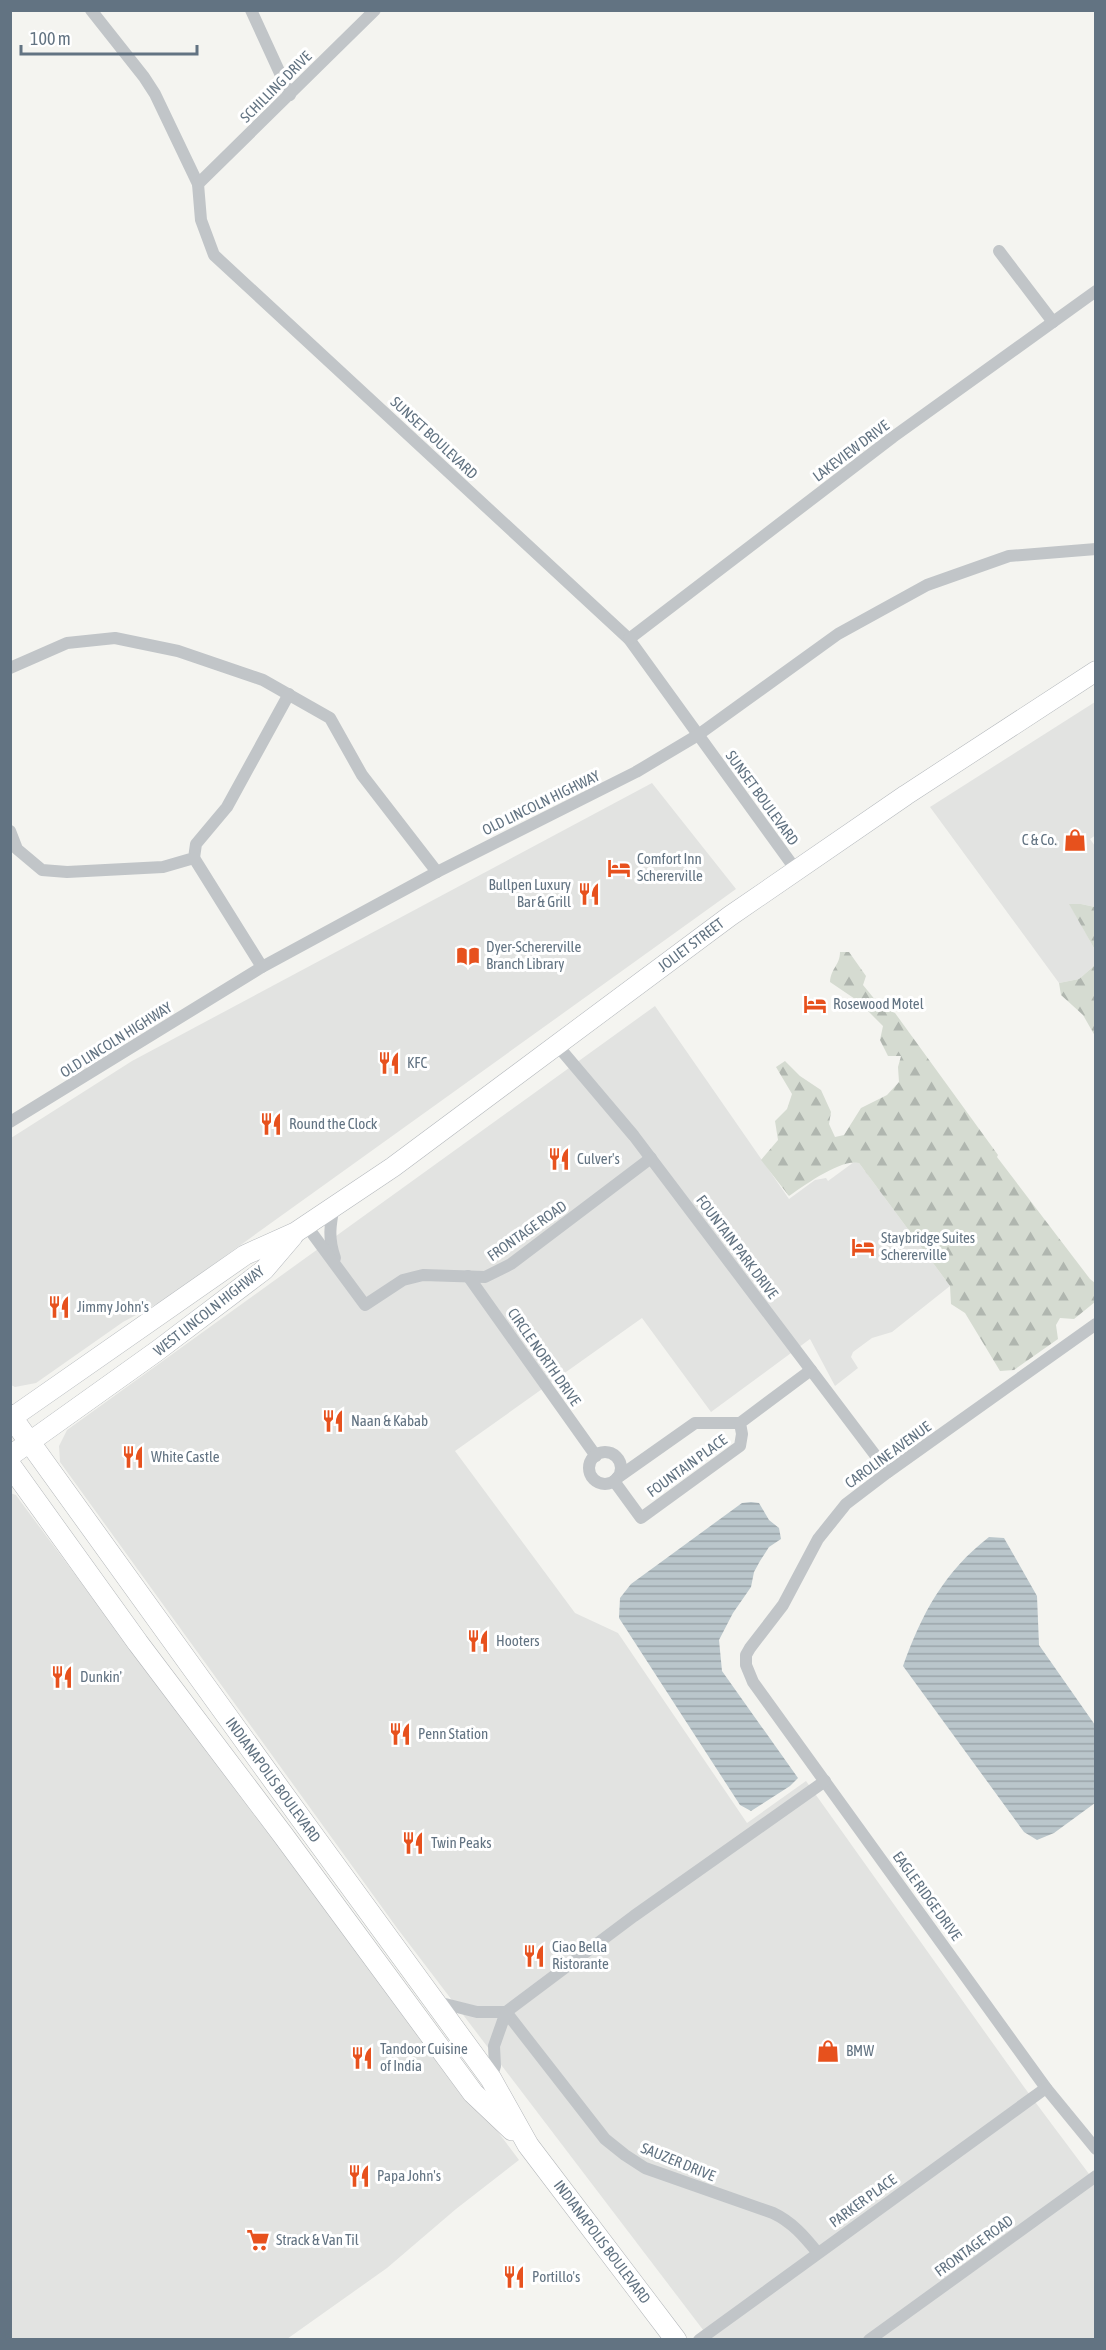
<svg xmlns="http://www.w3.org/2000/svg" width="1106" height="2350" viewBox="0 0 1106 2350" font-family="'Asap Condensed',sans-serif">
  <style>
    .built { fill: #e2e3e1 }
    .forest { fill: url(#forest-firs) }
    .water { fill: url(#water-rules) }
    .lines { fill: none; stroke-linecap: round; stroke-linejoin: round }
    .primary-casing { stroke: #b4b8bc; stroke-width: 21 }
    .trunk-casing { stroke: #b4b7ba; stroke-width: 22 }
    .minor { stroke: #c1c5c8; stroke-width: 12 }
    .primary { stroke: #fff; stroke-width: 20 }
    .trunk { stroke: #fff; stroke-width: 21 }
    .labels { text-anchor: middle; stroke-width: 6; stroke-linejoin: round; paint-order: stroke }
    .street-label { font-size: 15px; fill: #627382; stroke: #fff }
    .poi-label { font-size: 15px; fill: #627382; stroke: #fff; text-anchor: start }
  </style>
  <defs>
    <pattern id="forest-firs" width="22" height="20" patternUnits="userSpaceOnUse" patternTransform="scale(1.5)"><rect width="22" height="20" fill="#d5dbd1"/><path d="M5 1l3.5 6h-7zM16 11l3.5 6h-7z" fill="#b0b6af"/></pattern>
    <pattern id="water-rules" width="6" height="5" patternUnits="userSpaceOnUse" patternTransform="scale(1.5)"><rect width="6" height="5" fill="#bac6cb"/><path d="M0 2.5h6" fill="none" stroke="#9ba5aa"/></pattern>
  </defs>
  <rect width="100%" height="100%" fill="#f4f4f0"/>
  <g class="built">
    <polygon points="1095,702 1096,835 1090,839 1095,846 1095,907 1081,904 1070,905 1095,950 1095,965 1079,979 1059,983 930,807"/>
    <polygon points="652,783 736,889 164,1300 123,1322 36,1383 15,1387 11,1385 11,1138 132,1061"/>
    <polygon points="655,1006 789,1199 815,1180 826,1178 828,1181 854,1162 859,1163 950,1286 892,1332 872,1338 853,1352 851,1357 858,1368 835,1386 810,1339 711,1412 642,1318 455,1451 575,1613 618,1633 747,1823 806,1781 1024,2087 1095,2182 1095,2339 710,2339 397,1928 60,1462 59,1446 67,1430"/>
    <polygon points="10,1493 16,1495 21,1502 302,1879 364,1953 519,2160 456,2209 387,2268 287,2339 11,2339"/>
  </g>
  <g class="forest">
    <polygon points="1081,904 1095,907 1095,950 1069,904"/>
    <path d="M840,952h9l17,24 -3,9 18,22 14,6 103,142 -1,2 93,122 5,4v19l-21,17 -14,-1 -4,7 2,14 -44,31 -14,1 -35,-58 -14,-9 -1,-18 -91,-123c-17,-5 -56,23 -70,33l-28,-36 17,-20 -3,-19 12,-12 5,-15 -16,-27 9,-6 15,15 21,14 10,22 -2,12 6,13 9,-2 17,-27 26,-13 12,-13 -1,-15 3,-11h-13l-8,-16 3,-14 -25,-25 -28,-19c1,-14 10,-17 10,-30z"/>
    <polygon points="1095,965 1095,1036 1083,1015 1061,995 1059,983 1079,979"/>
  </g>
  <g class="water">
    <polygon points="751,1502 759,1503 769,1520 779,1528 781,1539 769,1547 760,1561 754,1572 751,1587 733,1613 719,1640 722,1671 798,1778 790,1786 751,1811 740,1805 619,1618 620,1598 631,1584 742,1503"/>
    <path d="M989,1537l15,1 33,58 2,49 56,80v78l-41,30 -17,7 -13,-8 -121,-166c19,-53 41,-94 86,-129z"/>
  </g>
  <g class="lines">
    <g class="primary-casing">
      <g id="primary">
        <polyline points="10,1419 245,1255 296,1232 393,1167 730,916 906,795 1096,671"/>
        <polyline points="10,1456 157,1351 264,1270 293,1236"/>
      </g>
    </g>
    <g class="trunk-casing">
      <g id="trunk">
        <polyline points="10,1415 302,1820 491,2079 528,2145 676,2340"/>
        <polyline points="10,1465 138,1643 283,1835 473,2093 512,2130"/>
      </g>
    </g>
    <g class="minor">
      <polyline points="91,10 144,77 155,94 198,184 201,220 214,255 629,639 796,870"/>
      <polyline points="251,10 290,95"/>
      <polyline points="198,184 375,10"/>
      <polyline points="999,251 1053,322"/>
      <polyline points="629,639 893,437 1096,291"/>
      <polyline points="10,668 67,643 115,638 178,651 263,680 330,718 362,775 437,872"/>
      <polyline points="10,831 17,849 42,870 67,872 163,867 194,858 196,844 227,807 289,694"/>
      <polyline points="194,858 262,967"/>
      <polyline points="557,1045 634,1136 888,1472"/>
      <polyline points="10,1122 262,967 437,872 636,772 698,735 838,634 927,585 1009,556 1096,549"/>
      <path d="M334,1206c-4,19 -6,33 1,52"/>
      <polyline points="306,1225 365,1305 403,1280 423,1275 485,1277 511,1264 651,1158"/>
      <polyline points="468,1276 596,1456"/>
      <polyline points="1096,1324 888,1472 846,1504 818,1539 783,1605 750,1648 746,1655 746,1665 753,1682 1046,2088 1096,2149"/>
      <circle cx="605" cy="1468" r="16"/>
      <polyline points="617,1478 695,1423 740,1423"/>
      <polyline points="614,1481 641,1518 740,1446 742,1434 740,1423 811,1370"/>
      <polyline points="437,2002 477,2012 506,2012"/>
      <path d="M506,2012l99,127 20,16 20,13 128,45c19,9 31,23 44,39"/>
      <polyline points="491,2079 495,2066 494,2046 506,2012 634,1916 825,1781"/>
      <polyline points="699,2340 1046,2088"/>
      <polyline points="869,2340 1096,2176"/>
    </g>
    <use href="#primary" class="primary"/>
    <use href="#trunk" class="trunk"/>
  </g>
  <defs>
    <g id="shop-bare" transform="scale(1.8)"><path d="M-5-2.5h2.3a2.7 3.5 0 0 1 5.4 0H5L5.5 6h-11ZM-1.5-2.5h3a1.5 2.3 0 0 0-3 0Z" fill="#e7511d" stroke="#fff" stroke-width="2.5" paint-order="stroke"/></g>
    <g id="hotel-bare" transform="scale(1.8)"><path d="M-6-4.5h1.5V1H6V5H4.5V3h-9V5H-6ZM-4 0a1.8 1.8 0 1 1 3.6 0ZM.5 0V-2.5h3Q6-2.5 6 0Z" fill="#e7511d" stroke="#fff" stroke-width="2.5" paint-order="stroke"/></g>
    <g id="restaurant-bare" transform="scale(1.8)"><path d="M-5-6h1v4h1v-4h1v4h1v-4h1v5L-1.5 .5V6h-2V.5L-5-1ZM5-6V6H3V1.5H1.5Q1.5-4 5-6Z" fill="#e7511d" stroke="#fff" stroke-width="2.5" paint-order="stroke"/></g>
    <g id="library-bare" transform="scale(1.8)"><path d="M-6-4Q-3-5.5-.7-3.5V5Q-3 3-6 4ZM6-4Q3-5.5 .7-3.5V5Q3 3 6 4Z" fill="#e7511d" stroke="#fff" stroke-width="2.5" paint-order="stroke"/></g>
    <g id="supermarket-bare" transform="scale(1.8)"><path d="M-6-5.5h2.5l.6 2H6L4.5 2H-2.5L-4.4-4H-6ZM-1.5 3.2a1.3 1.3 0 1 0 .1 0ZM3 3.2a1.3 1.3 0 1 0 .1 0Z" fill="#e7511d" stroke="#fff" stroke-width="2.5" paint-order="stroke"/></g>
  </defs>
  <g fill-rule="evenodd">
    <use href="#shop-bare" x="1075" y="840"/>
    <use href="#hotel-bare" x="619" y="868"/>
    <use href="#restaurant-bare" x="589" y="894"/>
    <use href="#library-bare" x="468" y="956"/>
    <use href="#hotel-bare" x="815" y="1004"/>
    <use href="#restaurant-bare" x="389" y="1063"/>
    <use href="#restaurant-bare" x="271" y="1124"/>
    <use href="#restaurant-bare" x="559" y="1159"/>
    <use href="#hotel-bare" x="863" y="1247"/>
    <use href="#restaurant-bare" x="59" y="1307"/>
    <use href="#restaurant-bare" x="333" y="1421"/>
    <use href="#restaurant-bare" x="133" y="1457"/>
    <use href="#restaurant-bare" x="478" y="1641"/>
    <use href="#restaurant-bare" x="62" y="1677"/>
    <use href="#restaurant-bare" x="400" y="1734"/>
    <use href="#restaurant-bare" x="413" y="1843"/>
    <use href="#restaurant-bare" x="534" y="1956"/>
    <use href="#shop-bare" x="828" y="2051"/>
    <use href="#restaurant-bare" x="362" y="2058"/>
    <use href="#restaurant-bare" x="359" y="2176"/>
    <use href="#supermarket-bare" x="258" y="2240"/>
    <use href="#restaurant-bare" x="514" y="2277"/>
  </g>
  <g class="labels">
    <g class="street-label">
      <text transform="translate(276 87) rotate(-45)" y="5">SCHILLING DRIVE</text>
      <text transform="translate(434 438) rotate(43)" y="5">SUNSET BOULEVARD</text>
      <text transform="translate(851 451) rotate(-37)" y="5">LAKEVIEW DRIVE</text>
      <text transform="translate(762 798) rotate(54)" y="5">SUNSET BOULEVARD</text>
      <text transform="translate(541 803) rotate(-26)" y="5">OLD LINCOLN HIGHWAY</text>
      <text transform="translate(691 945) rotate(-37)" y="5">JOLIET STREET</text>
      <text transform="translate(116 1040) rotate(-32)" y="5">OLD LINCOLN HIGHWAY</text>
      <text transform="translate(527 1231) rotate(-35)" y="5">FRONTAGE ROAD</text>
      <text transform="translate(737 1247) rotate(53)" y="5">FOUNTAIN PARK DRIVE</text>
      <text transform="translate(209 1311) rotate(-38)" y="5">WEST LINCOLN HIGHWAY</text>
      <text transform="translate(544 1357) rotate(55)" y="5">CIRCLE NORTH DRIVE</text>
      <text transform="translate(888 1455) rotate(-36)" y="5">CAROLINE AVENUE</text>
      <text transform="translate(687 1466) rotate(-36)" y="5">FOUNTAIN PLACE</text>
      <text transform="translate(273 1780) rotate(54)" y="5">INDIANAPOLIS BOULEVARD</text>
      <text transform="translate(927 1896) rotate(54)" y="5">EAGLE RIDGE DRIVE</text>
      <text transform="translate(678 2162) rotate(22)" y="5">SAUZER DRIVE</text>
      <text transform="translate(863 2201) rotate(-36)" y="5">PARKER PLACE</text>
      <text transform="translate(602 2242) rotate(53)" y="5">INDIANAPOLIS BOULEVARD</text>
      <text transform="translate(974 2246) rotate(-36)" y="5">FRONTAGE ROAD</text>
    </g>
    <g class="poi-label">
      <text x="1057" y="845" text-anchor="end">C &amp; Co.</text>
      <text x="637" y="864">Comfort Inn<tspan x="637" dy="17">Schererville</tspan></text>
      <text x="571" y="890" text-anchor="end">Bullpen Luxury<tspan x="571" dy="17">Bar &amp; Grill</tspan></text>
      <text x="486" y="952">Dyer-Schererville<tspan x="486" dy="17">Branch Library</tspan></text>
      <text x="833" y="1009">Rosewood Motel</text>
      <text x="407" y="1068">KFC</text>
      <text x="289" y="1129">Round the Clock</text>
      <text x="577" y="1164">Culver's</text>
      <text x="881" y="1243">Staybridge Suites<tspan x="881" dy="17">Schererville</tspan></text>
      <text x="77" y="1312">Jimmy John's</text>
      <text x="351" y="1426">Naan &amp; Kabab</text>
      <text x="151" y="1462">White Castle</text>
      <text x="496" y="1646">Hooters</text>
      <text x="80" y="1682">Dunkin'</text>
      <text x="418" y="1739">Penn Station</text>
      <text x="431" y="1848">Twin Peaks</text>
      <text x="552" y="1952">Ciao Bella<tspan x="552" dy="17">Ristorante</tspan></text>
      <text x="380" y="2054">Tandoor Cuisine<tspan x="380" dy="17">of India</tspan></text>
      <text x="846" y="2056">BMW</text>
      <text x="377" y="2181">Papa John's</text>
      <text x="276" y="2245">Strack &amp; Van Til</text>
      <text x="532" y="2282">Portillo's</text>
    </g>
  </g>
  <rect width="1106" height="2350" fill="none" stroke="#627382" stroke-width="24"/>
  <path d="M21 45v9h176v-9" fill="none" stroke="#627382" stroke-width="3"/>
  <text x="30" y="45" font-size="18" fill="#627382" stroke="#ffffff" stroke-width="4.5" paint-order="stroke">100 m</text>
</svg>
